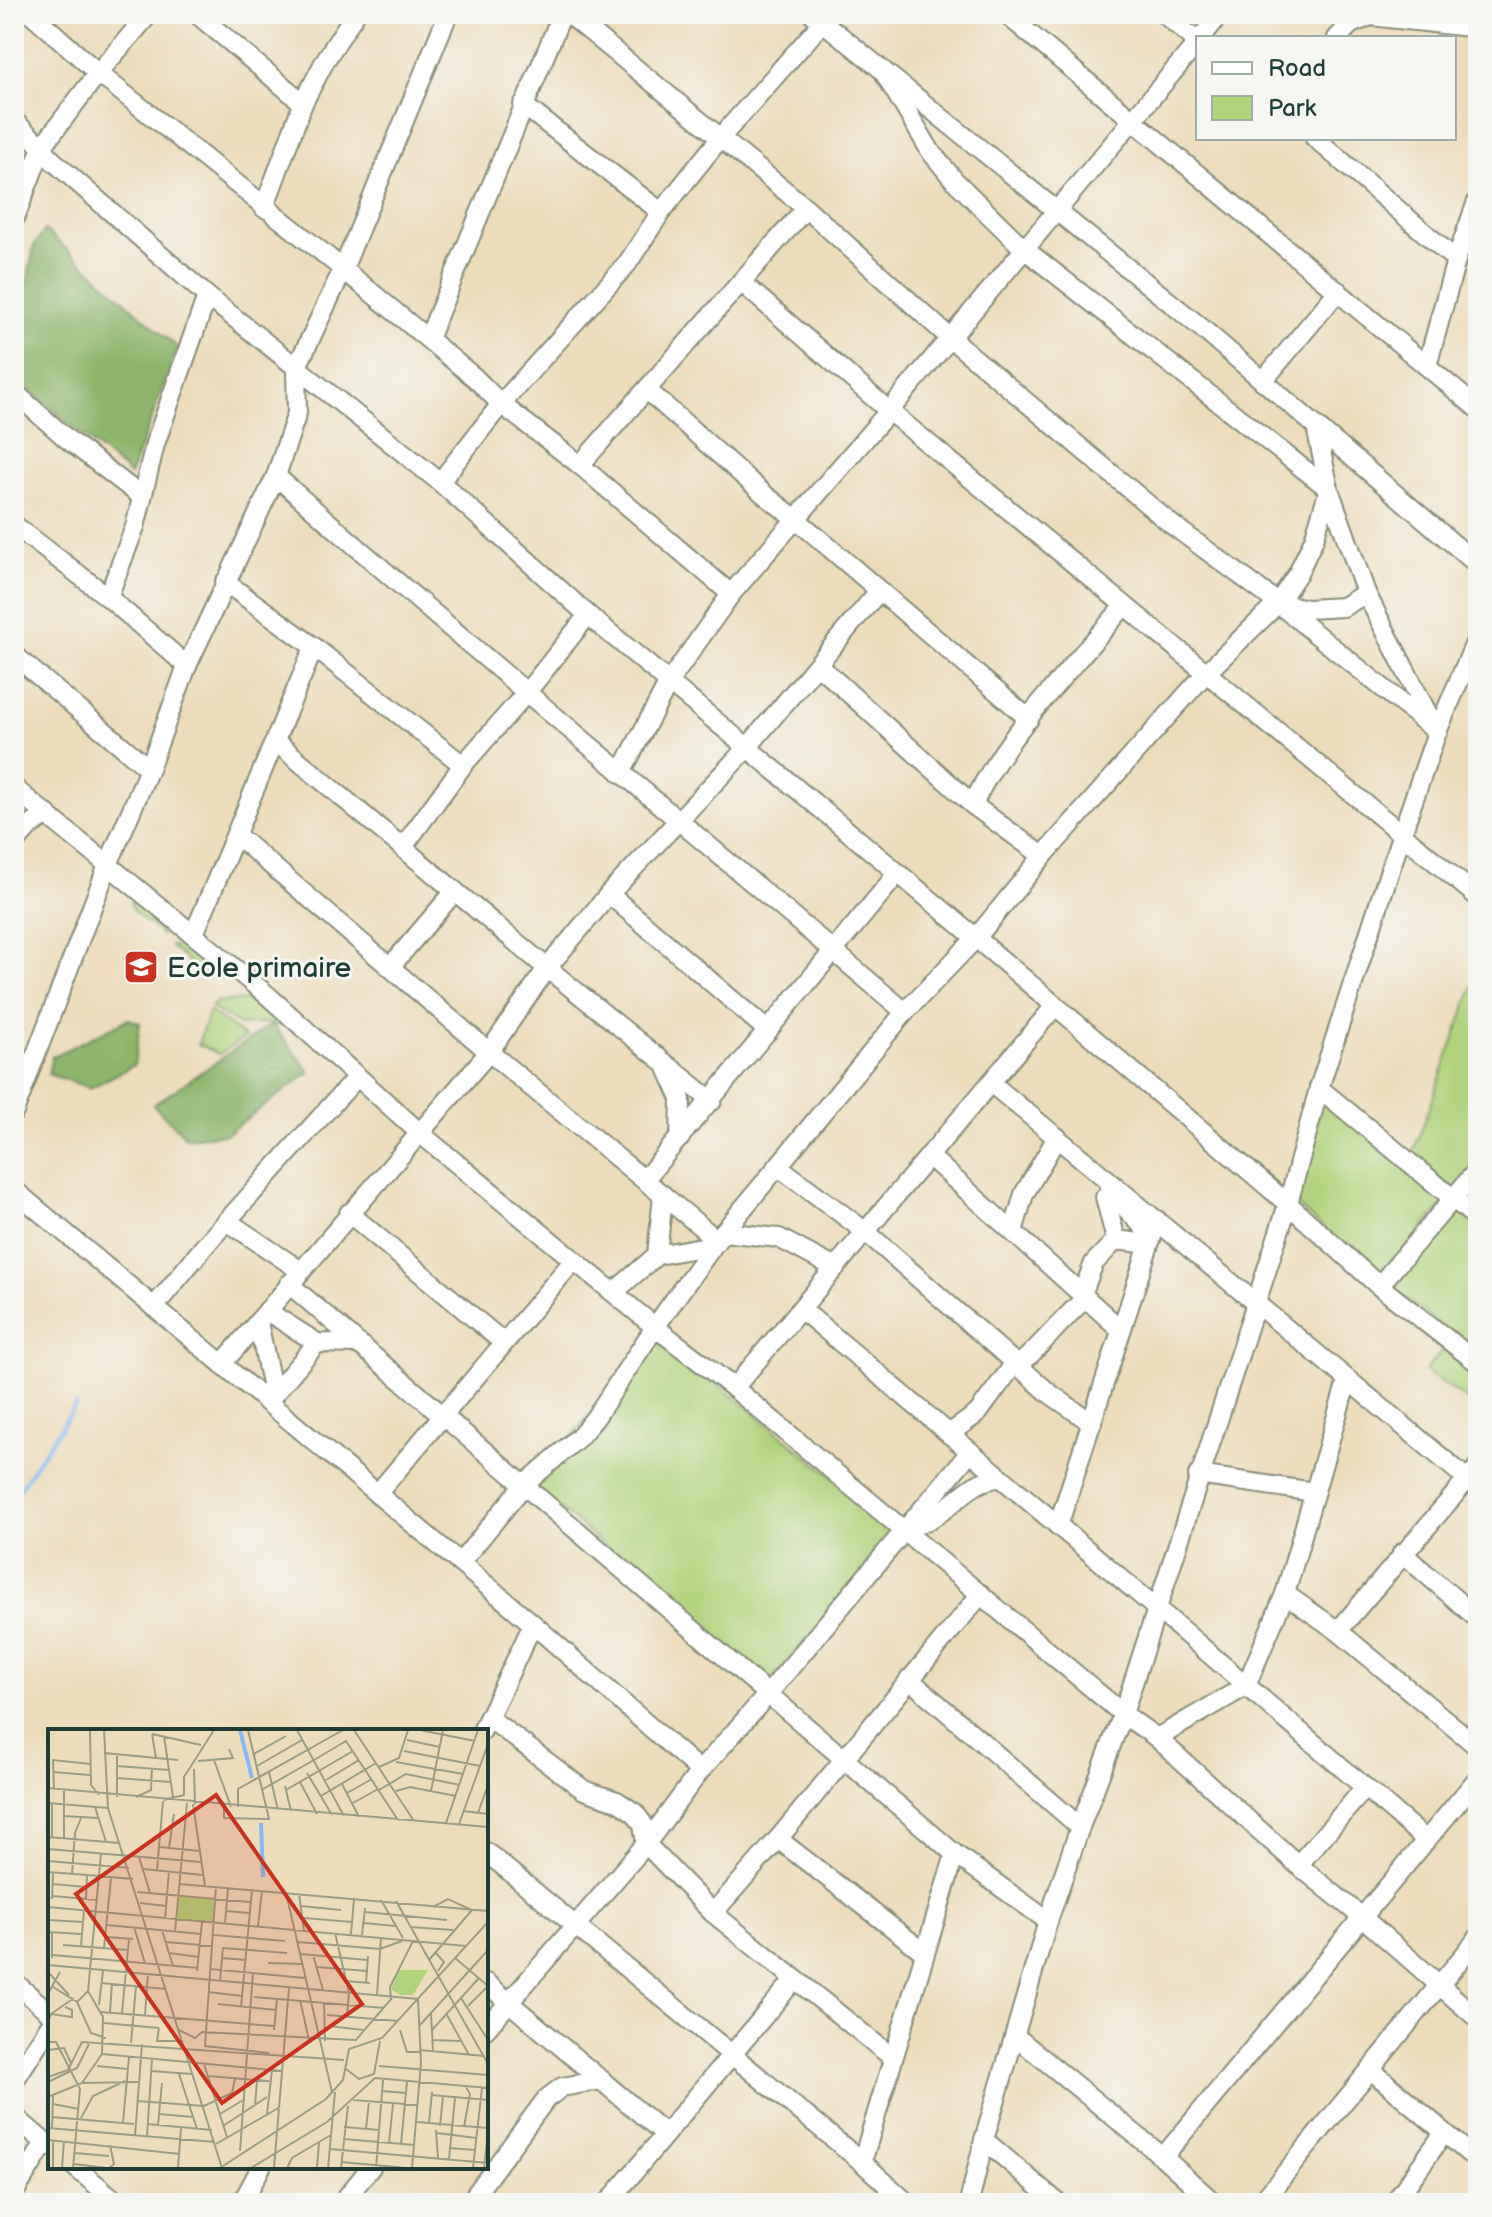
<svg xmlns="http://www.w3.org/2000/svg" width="1492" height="2217" viewBox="0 0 1492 2217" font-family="'Balsamiq Sans',sans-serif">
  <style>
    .green { fill: #b1d37b; stroke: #688858; stroke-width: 2 }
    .forest { fill: #8cb56b; stroke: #567950; stroke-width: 2 }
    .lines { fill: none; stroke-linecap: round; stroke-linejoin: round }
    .stream { stroke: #86b9f4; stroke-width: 4 }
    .minor-casing { stroke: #868c77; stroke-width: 22 }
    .minor { stroke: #fff; stroke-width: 18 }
    .labels { text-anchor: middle; stroke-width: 6; stroke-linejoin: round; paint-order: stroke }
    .poi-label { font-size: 28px; fill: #1f3d34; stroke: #f6f6f2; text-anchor: start }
    .inset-river { fill: none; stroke: #86b9f4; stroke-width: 4 }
    .inset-road { fill: none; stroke: #9b9c84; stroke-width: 2 }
    .view { fill: #c8321e; fill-opacity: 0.15; stroke: #c8321e; stroke-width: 4 }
    .inset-edge { fill: none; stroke: #1f3d34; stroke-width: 4 }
  </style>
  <rect width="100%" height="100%" fill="#f6f6f2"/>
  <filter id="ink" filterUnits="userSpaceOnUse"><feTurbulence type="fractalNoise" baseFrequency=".0125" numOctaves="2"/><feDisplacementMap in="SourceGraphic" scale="16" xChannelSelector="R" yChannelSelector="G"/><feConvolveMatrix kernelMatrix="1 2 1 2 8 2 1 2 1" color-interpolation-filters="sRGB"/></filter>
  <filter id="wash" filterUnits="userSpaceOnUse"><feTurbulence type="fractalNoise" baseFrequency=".006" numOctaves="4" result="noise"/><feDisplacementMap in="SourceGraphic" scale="32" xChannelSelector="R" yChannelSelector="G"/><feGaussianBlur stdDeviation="1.8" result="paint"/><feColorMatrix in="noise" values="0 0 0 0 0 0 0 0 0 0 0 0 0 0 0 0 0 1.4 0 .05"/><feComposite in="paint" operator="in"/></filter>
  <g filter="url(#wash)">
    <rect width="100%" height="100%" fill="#eddcba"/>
    <g class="green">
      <polygon points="143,901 163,921 162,935 133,911 130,902"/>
      <polygon points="191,945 205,954 211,968 207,978 170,946"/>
      <polygon points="1478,973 1478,1162 1455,1191 1412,1156"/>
      <polygon points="245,1000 272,1012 279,1025 264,1023 240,1025 211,1007 216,1002"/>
      <polygon points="209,1011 245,1037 219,1054 198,1044"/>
      <polygon points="1323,1097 1447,1201 1379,1279 1294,1202"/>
      <polygon points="1456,1209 1478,1227 1478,1356 1389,1285"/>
      <polygon points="656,1334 900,1531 768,1684 532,1485"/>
      <polygon points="1445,1347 1478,1371 1478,1407 1425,1371"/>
    </g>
    <g class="forest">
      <polygon points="45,230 178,348 130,475 29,390 14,355 34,246"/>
      <polygon points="128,1019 140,1023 134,1065 90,1088 48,1074 52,1057"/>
      <polygon points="272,1024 310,1072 226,1134 187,1138 153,1105"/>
    </g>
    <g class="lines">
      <polyline class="stream" points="14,1497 76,1405"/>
    </g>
  </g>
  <g filter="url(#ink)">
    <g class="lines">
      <g class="minor-casing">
        <g id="minor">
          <polyline points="32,14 98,73 343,269 475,378 501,404 580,465 731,594"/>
          <polyline points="197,14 303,103"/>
          <polyline points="569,14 806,208 949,337 1171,524 1278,603 1307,609 1343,607 1366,593 1437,732"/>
          <polyline points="813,14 1198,325 1478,565"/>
          <polyline points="1006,14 1478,409"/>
          <polyline points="1201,38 1220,14"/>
          <polyline points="1337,38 1351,24 1371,16 1478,28"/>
          <polyline points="523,105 661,212"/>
          <polyline points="14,121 42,147 52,160 207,296 440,482 588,615 976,938 1288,1204 1379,1286 1478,1363"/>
          <polyline points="1315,138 1456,260"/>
          <polyline points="264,208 303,103 326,59 355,14"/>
          <polyline points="14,220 42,147 98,73 149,14"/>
          <polyline points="741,282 889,411 1478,897"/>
          <polyline points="428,339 562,14"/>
          <polyline points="1427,366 1456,260 1478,199"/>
          <polyline points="1263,381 1338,291"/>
          <polyline points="647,390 765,495 796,519 1029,719"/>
          <polyline points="14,392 67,439 142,497"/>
          <polyline points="1316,427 1329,489 1366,593"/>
          <polyline points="580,465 806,208"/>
          <path d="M276,476c206,183 420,357 629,536"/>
          <polyline points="440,482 501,404 627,264 661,212 721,137 830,14"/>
          <polyline points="14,525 108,597 187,666"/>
          <polyline points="225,582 314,647 463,765"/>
          <polyline points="108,597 135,527 155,444 207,296"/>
          <polyline points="1280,605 1431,727"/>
          <polyline points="14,655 149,769"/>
          <polyline points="818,665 973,805 1043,856"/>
          <polyline points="276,742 547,968 712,1101"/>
          <polyline points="621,773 669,682 731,594 889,411 1198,42 1164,14"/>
          <polyline points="14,788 266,994 421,1134 655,1327 734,1388 1123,1714 1157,1738 1298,1865 1362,1917 1478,2019"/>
          <path d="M973,805c29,-67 103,-142 151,-199"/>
          <polyline points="236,835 489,1052 717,1240"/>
          <polyline points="14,844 30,826 47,814"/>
          <polyline points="403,847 463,765 527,692 588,615"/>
          <polyline points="609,894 768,1031"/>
          <polyline points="194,934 314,647"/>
          <polyline points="390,967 455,891"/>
          <polyline points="667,1068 681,1099 680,1138"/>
          <polyline points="991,1083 1478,1488"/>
          <polyline points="1319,1088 1478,1219"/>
          <polyline points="14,1112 108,865 149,769 187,666 276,476 297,413 296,369 343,269 448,14"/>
          <polyline points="929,1156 1120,1329"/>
          <polyline points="779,1167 866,1232 1049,1393 1092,1423"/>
          <polyline points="645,1179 897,874"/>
          <polyline points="1107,1179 1112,1195 1105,1197 1116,1240"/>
          <polyline points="14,1190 533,1624 700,1771"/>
          <polyline points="1118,1200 1152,1236"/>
          <polyline points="349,1213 504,1343"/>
          <polyline points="227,1221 301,1271"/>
          <polyline points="723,1232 779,1238 835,1268"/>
          <polyline points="1013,1232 1024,1194 1057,1137"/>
          <polyline points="657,1255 663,1195"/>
          <polyline points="289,1284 955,1854 1048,1921"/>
          <polyline points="1379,1286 1478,1169"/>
          <polyline points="614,1292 657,1255 713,1245"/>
          <polyline points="1082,1294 1094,1263 1116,1240 1149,1244"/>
          <polyline points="154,1307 208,1242 357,1077"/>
          <polyline points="801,1309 1156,1608 1425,1839"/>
          <polyline points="267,1311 317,1343 358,1344"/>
          <polyline points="258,1322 272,1388 267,1402"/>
          <polyline points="222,1364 489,1052 547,968 609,894 747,748 879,591"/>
          <path d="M1019,1365c24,-21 43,-46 67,-67"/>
          <polyline points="734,1388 1055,1006"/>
          <polyline points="269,1400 317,1343"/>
          <polyline points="949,1434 978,1413 1015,1363"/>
          <polyline points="1198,1475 1314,1492"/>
          <polyline points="377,1494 574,1260"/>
          <polyline points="1058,1526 1157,1220"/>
          <path d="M911,1527c8,-3 16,-6 24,-11 22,-13 38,-38 66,-38"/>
          <polyline points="1402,1553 1478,1619"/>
          <polyline points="460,1563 524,1485 579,1437 595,1418 655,1327 717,1240 905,1012 976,938 1043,856 1205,674 1278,603 1298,573 1314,539 1329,489 1023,248 954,180 931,152 883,71"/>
          <polyline points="1285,1594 1338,1631 1478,1747"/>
          <polyline points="1338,1631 1478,1467"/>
          <polyline points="909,1679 1080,1827"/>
          <polyline points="489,1718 584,1790 617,1801 635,1813 643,1824 646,1844 713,1913 893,2058"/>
          <polyline points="482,1731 533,1624"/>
          <polyline points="1157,1738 1246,1686 1285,1594 1347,1381"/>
          <polyline points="778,1839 925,1953"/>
          <polyline points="486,1852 862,2162 907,2203"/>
          <polyline points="1298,1865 1364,1789"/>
          <polyline points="713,1913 778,1839 981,1594"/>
          <polyline points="14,1982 50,2013"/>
          <polyline points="486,1983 665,2134"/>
          <polyline points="486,2029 646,1844 700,1771 768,1694 970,1452"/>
          <polyline points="1015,2036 1163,2157 1214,2203"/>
          <polyline points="1371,2070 1478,2161"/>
          <polyline points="14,2081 50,2025"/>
          <polyline points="14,2116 50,2147"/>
          <polyline points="984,2140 1058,2203"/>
          <polyline points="1163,2157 1478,1778"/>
          <polyline points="862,2162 955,1854"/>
          <polyline points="75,2167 118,2203"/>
          <polyline points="14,2193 45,2143"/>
          <polyline points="242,2203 261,2167"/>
          <polyline points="342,2203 371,2167"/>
          <polyline points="469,2203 546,2099 562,2087 602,2080"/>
          <polyline points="608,2203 794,1980"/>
          <polyline points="969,2203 984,2140 1048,1921 1080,1827 1123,1714 1288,1204 1319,1088 1401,836 1437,732 1478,636"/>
          <polyline points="1261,2203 1478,1938"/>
          <polyline points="1394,2203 1444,2133"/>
        </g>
      </g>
      <use href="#minor" class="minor"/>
    </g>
  </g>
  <defs>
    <g id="school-square" transform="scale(1.8)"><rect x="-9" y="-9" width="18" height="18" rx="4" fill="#c8321e" stroke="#f6f6f2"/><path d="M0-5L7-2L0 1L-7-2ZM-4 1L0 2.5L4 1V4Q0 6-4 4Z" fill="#fff"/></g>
  </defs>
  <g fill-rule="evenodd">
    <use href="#school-square" x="141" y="967"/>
  </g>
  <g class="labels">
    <g class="poi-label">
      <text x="167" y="977">Ecole primaire</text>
    </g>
  </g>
  <g transform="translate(48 1729)">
    <rect width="440" height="440" fill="#eddcba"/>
    <path d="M131,167l35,3 -1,23 -36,-3zM351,241h29l-15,25h-13l-9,-6z" fill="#b1d37b"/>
    <path class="inset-river" d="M192,1l12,48M213,94l2,54"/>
    <path class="inset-road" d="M42,1l1,55 8,10M56,1l4,78 114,360M249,1l47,86M306,1l60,91M372,1l55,11M104,5l49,11M104,5l4,24M116,7l9,61M359,11l33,7M356,22l76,15M56,24l74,7M69,25v43M206,25l32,-18M166,31l17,47M266,31l32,-19 52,79M150,32l35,-3 -4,-9M348,33l67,12M69,37l52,4M209,37l45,-26M331,38l20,-9 9,-28M146,40l1,35M5,43l37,3M221,43l9,38M259,44l25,42M69,49l54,4M278,51l33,-20M252,53l17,32M294,55l17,33M237,57l6,25M0,59l440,39M6,60l-1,-29 38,4M215,60l51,-29M238,61l67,-39M331,61l27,-16 54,11M348,62l14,-4 46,9M383,62l12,-61M299,64l25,-14M273,67l55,-33M88,68l15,-7 1,-21M116,71l20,-5v-18l30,-47M0,74l60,5M305,74l25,-14M145,75l12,82M176,77v12l45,1 -21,-89M47,78l11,35M190,78v-18l105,-59M415,82l25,3M430,84l10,-28M16,87l34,2M398,94l32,-93M411,95l29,-80M0,108l71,6M4,108v-34M16,109v-48M111,118l41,4M121,119l5,-34M0,120l153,13M91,128l11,36M0,132l81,7M95,140l60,6M109,141l6,-69M0,143l39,3M24,145l3,-41 6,-15M39,146l46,4M5,155l33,3M132,155l308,27M168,158l-11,159 64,7M89,163l113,10M238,164l46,199M251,165l5,37M5,167l44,4M4,170l1,-26M38,170l1,-25M333,171l22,38M348,172l92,163M92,174l26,3M253,177l40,4M0,178l418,39M178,182l24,2M317,183l82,8M256,189l48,4M117,190l4,-48M0,191l35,2M177,194l3,-35M316,194l31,3M59,196l94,9M210,197l4,-35M86,198l11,36M362,198l43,3M114,201l11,36M0,203l33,2M4,203v26M127,203l12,-129M287,204l14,60 -2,23M303,205l3,-35M165,206l72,6M314,206l3,-27M58,208l27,2M118,213l46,4M250,213l82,7 22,-8M15,216l65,5M33,217l3,-35M56,219l7,-70M175,219l64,5M387,223l9,10 -6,9M121,224l30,4M253,225l66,6M5,226l145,13M265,226l10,35M174,229l24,2M407,229l33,28M381,231l43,-50 -24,-11 -15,8M220,234l35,1M0,236l370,34 3,64 -9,105M268,238l51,4M162,240l95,9M149,242l5,-49M0,243l21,23M172,252l3,-34M297,252l25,2M53,254l65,6M318,254l2,-27M5,258l24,15 14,31 15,5M160,263l34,4M0,265l12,-22M329,266l4,-57M206,268l130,11M413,269l27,42M252,271l9,40M343,271l-1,-13 23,-46M29,273l11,-11 13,-137M276,273l1,39M170,275l58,6M51,276l4,-34M420,277l20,-20M193,278l11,-117M53,283l173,14M62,283l2,-28M74,284l7,-74M383,284l2,38M3,285l23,-16M97,286l3,-41M279,286l71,6M399,286l22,40M0,294l3,-9 21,3v-7l-7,-3M56,294l55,5M372,296l68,-75M280,297l36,4M111,299l-2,13h24M131,301l16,8 7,-6 153,8M226,301l3,-31M352,301l7,22h13M384,301l47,-52M384,311l28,1M307,312l37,-43M0,313h8l24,47 -7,79M83,314l5,-57M0,321l16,-2 7,15M372,321l64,6M54,325l180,17M156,335l23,73M49,337l31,3M331,337l109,9M298,340l13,10 15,-5 6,-33M103,342l41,3M131,345l18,55M160,347l61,5M0,348l20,-7 14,-28 262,18M0,353l29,-14 12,-24M34,354l56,-1M334,362l24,2M383,366l57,5M0,368l34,-14 20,-29 1,-37 -15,-26M305,371l65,5M89,372l67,5 28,-13 3,-14M5,375l26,5M207,377l2,-26M111,385l34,3M172,385l25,-15M219,385l5,-44M4,388l82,7M33,389l12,-22 32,-15M75,393l6,-65M369,393l71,6M381,394l3,-31M99,395l65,6M110,396l4,-42M175,397l44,-29M392,397l3,-30M296,398l35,3M416,398l6,-33 -4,-7M0,399l167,14M4,400l1,-33M318,400l3,-28M388,401l2,28M389,404l39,5M87,407l7,-92M99,407l5,-77M295,410l72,6M0,411l132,14M341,414l4,-39M168,415l64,-37M353,415l6,-62M401,419l26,2M282,420l158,14M192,422l13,-179M27,424l34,3M401,430l6,-61M293,433l66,6M26,435l32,4M5,439v-28M14,439l2,-27M61,439l5,-4 -4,-19M130,439l3,-40M172,439l106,-69 17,-19 6,-31 33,-11 106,-116M203,439l76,-46 48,-44 113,10M226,439l15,-180M239,439l5,-10 39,-23M269,439l2,-26M280,439l7,-76M293,439l7,-62M328,439l7,-88M425,439l9,-80M436,439l4,-37"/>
    <path class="view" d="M168,66l146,209 -140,99 -146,-209z"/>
    <rect width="440" height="440" class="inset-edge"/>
  </g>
  <rect width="1492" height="2217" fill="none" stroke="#f6f6f2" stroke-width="48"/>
  <rect x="1196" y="36" width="260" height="104" fill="#f6f6f2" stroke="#a0aca6" stroke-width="2"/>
  <rect x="1212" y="62" width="40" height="12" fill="#ffffff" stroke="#a0aca6" stroke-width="2"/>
  <text x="1268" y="76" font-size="24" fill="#1f3d34">Road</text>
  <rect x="1212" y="96" width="40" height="24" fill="#b1d37b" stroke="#a0aca6" stroke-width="2"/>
  <text x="1268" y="116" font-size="24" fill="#1f3d34">Park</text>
</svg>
